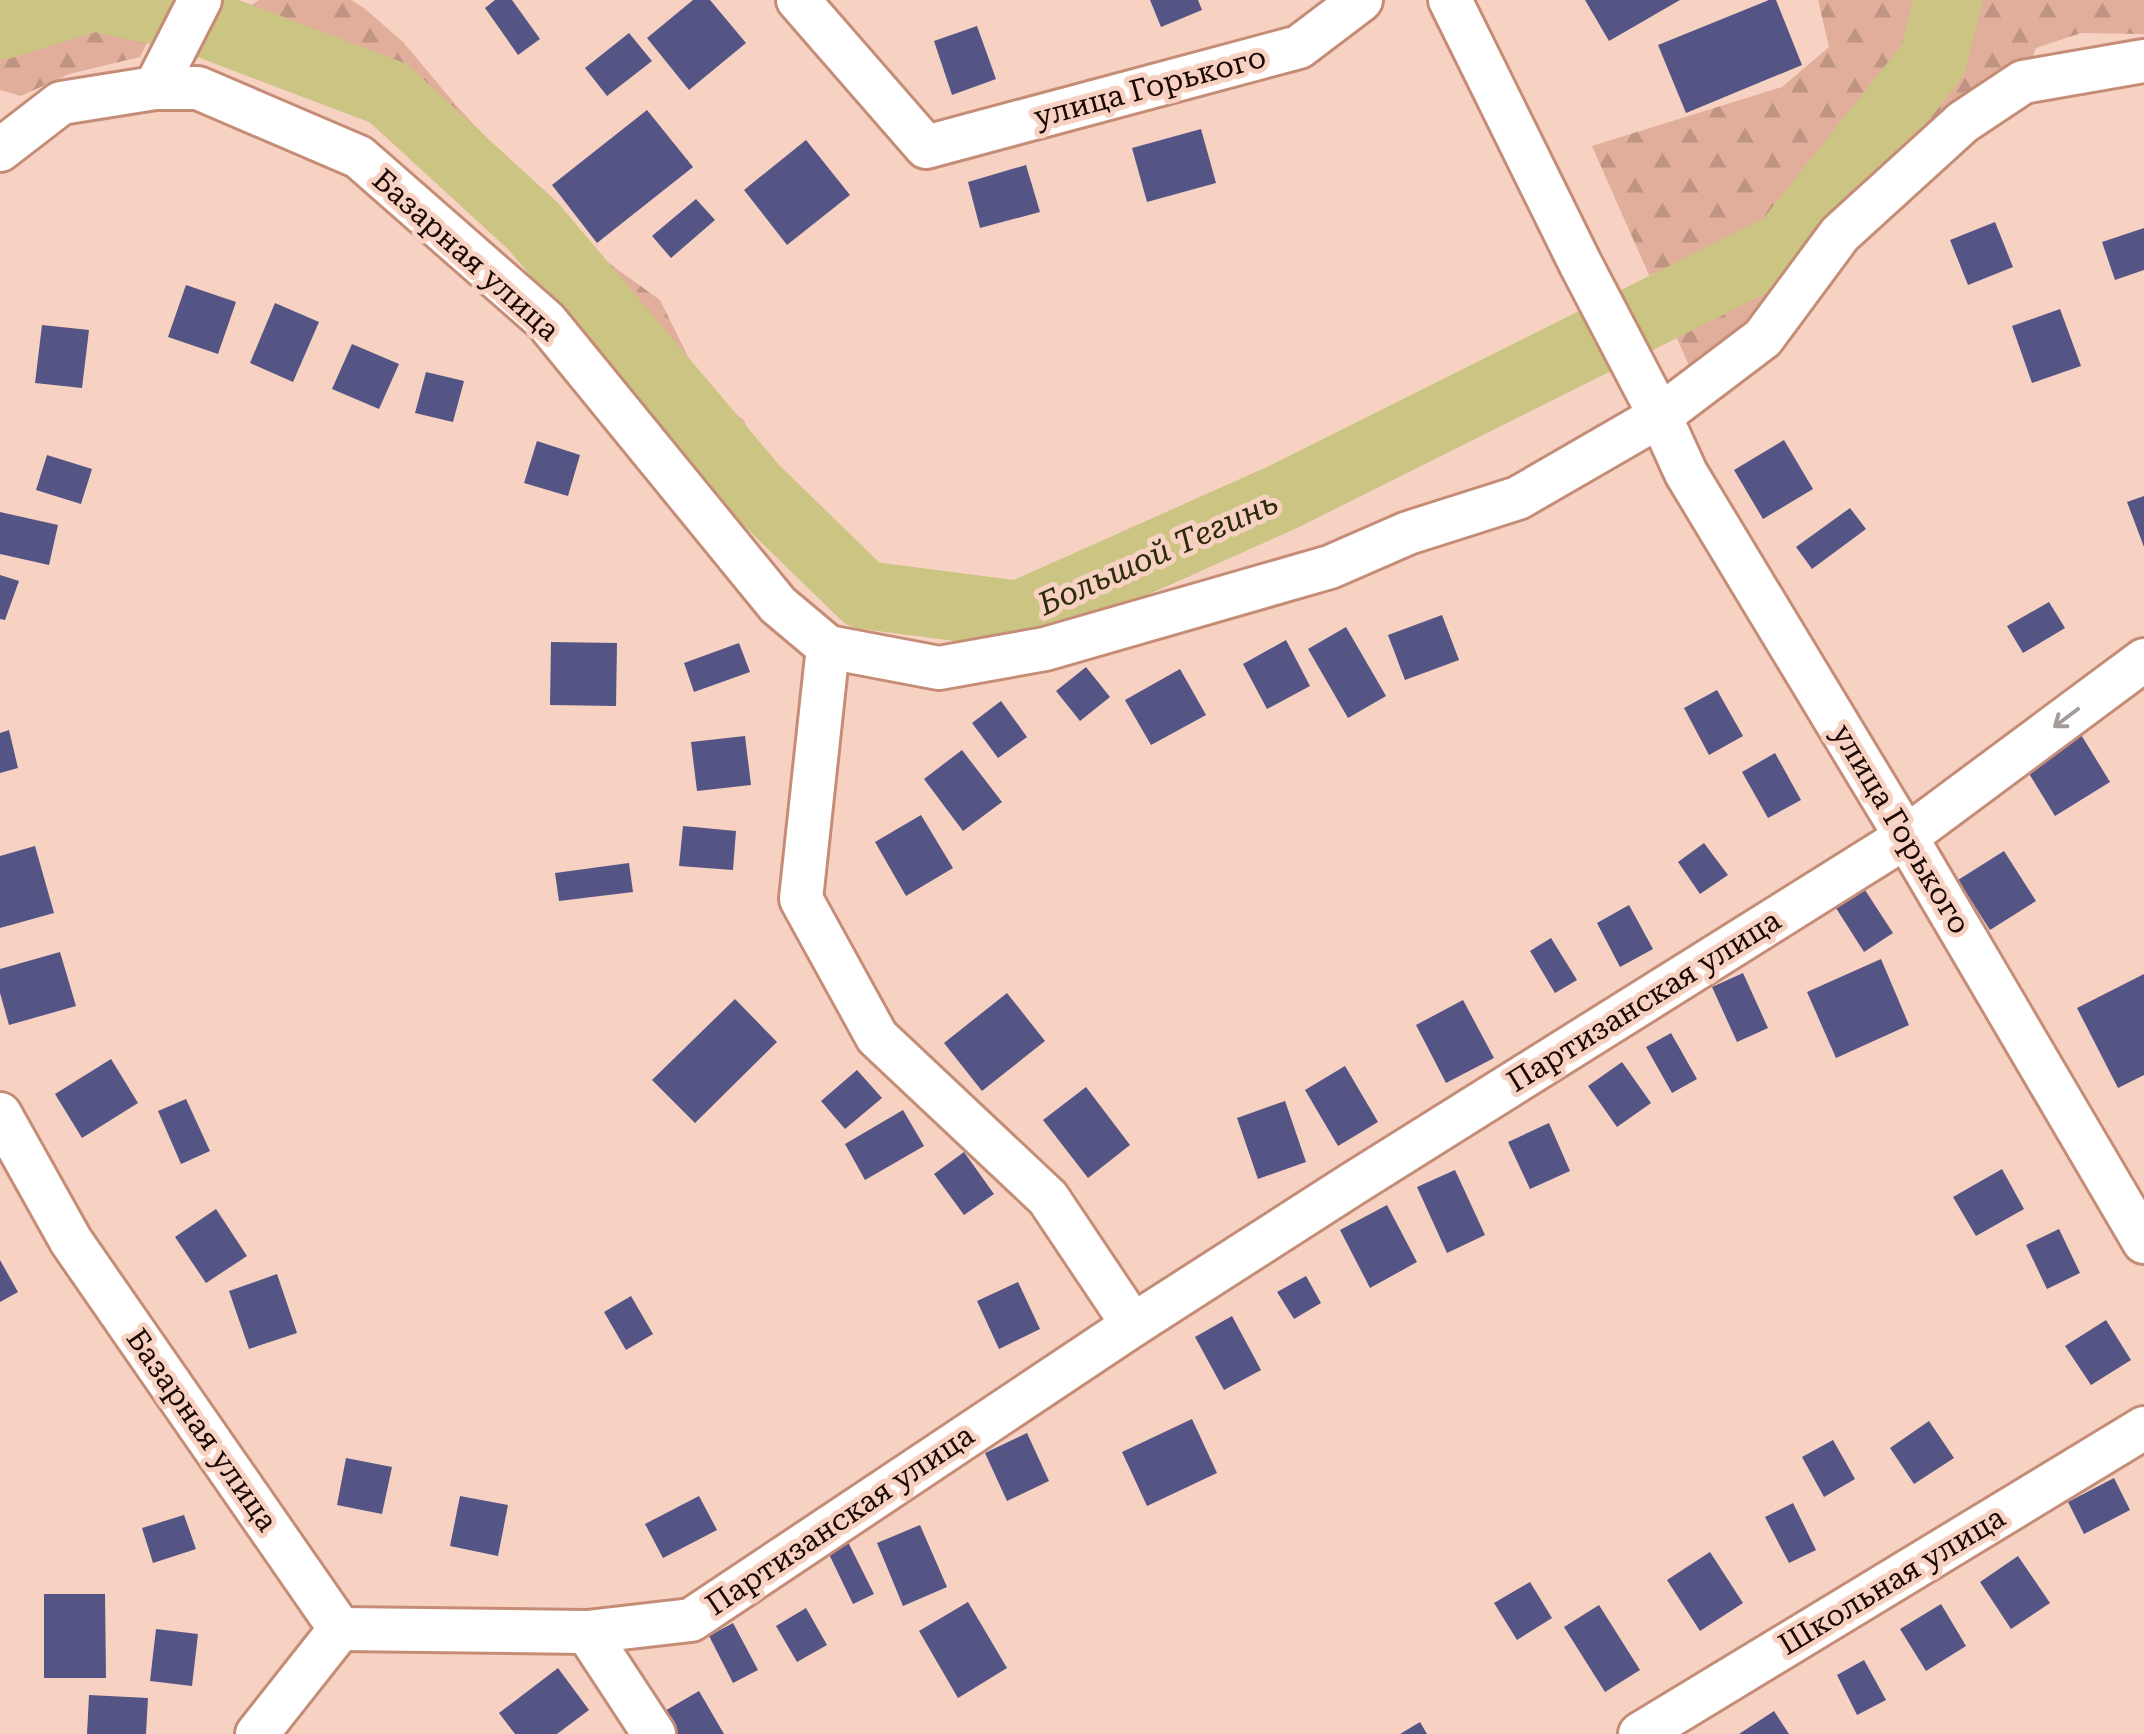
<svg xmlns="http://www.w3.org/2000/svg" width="2144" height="1734" viewBox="0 0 2144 1734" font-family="'Roboto Serif',serif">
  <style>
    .forest { fill: url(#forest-firs) }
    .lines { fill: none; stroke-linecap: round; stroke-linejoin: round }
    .river { stroke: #cbc483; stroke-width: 68 }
    .building { fill: #545585 }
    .minor-casing { stroke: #c58c76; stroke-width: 48 }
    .minor { stroke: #fff; stroke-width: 42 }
    .oneway { stroke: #a49c9a }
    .labels { text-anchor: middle; stroke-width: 10; stroke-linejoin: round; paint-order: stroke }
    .street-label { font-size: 30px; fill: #1b0802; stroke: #f7d2c3 }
    .water-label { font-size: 32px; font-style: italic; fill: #2e2a0c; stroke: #f7d2c3 }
  </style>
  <defs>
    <pattern id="forest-firs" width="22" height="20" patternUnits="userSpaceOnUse" patternTransform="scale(2.5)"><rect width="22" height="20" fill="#e0ae9a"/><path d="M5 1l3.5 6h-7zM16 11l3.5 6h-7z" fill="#c09483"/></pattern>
  </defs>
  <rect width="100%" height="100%" fill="#f7d2c3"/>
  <g class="forest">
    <polygon points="0,0 169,0 140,57 69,74 21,96 0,90 0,48 8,40 0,34"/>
    <polygon points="259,0 351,0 364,8 403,42 455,104 585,246 660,300 706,393 744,420 763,471 796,511 786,564 714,490 645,406 594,338 536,282 502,231 443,176 356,106 284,78 236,15"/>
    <polygon points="1818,0 2144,0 2144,34 2081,33 2036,48 2023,82 1698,386 1592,146 1782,87 1829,47"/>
  </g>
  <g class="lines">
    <g class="river">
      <polyline points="106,0 188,17 388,93 533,226 754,488 864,595 1019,615 1283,497 1785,246 1933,60 1948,0"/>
      <polyline points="0,26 85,0"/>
    </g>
  </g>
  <g class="building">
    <polygon points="495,0 512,0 540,39 518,55 485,8"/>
    <polygon points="693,0 710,0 746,43 689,90 647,38"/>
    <polygon points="1150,0 1198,0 1202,10 1161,27"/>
    <polygon points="1585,0 1680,0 1609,41"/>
    <polygon points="1769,0 1776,0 1802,65 1686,113 1658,45"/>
    <polygon points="977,26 996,79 952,95 934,41"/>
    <polygon points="629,33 652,61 607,96 585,68"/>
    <polygon points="647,110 693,167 597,243 552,185"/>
    <polygon points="1201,129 1216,183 1147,202 1132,148"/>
    <polygon points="806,140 850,195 787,245 744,190"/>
    <polygon points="1026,165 1040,212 980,228 968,182"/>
    <polygon points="696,199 715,220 671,258 652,236"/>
    <polygon points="1995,222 2013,267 1968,285 1950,240"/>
    <polygon points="2144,228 2144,270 2115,280 2102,242"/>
    <polygon points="186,285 236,302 218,354 168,337"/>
    <polygon points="275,303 319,322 293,382 250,363"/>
    <polygon points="2060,309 2081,366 2032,383 2012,326"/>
    <polygon points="42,325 89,330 82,388 35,383"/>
    <polygon points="352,344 399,364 379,409 332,389"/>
    <polygon points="426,372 464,381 453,422 415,413"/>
    <polygon points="1784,440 1813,489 1763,519 1734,470"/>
    <polygon points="537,441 580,455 568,496 524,483"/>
    <polygon points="47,455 92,469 81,504 36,490"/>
    <polygon points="2144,496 2144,547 2127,502"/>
    <polygon points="1850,508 1866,529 1812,569 1796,547"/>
    <polygon points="0,512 58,525 49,565 0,554"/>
    <polygon points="0,575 19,581 5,620 0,619"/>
    <polygon points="2049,602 2065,628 2023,653 2007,626"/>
    <polygon points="1442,615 1459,660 1405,680 1388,635"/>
    <polygon points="1346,627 1386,696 1348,718 1308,649"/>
    <polygon points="1286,640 1310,686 1267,709 1243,664"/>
    <polygon points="551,642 617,643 616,706 550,705"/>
    <polygon points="739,643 750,672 694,692 684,663"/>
    <polygon points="1086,667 1110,697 1080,721 1056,691"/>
    <polygon points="1180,669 1206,715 1151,745 1125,700"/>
    <polygon points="1717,690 1743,736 1709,755 1684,708"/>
    <polygon points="1001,701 1027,737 998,758 972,723"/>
    <polygon points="9,730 18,768 0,773 0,733"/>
    <polygon points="2080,733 2110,782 2055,816 2025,767"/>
    <polygon points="745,736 751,785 697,791 691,742"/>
    <polygon points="962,750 1002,802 963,831 924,779"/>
    <polygon points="1775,753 1801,800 1768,818 1742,772"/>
    <polygon points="921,815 953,868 906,896 875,842"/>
    <polygon points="683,826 736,831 733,870 679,866"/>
    <polygon points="1704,843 1728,875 1700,894 1678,862"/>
    <polygon points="35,846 54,913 0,928 0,856"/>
    <polygon points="2004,851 2036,901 1990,930 1958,880"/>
    <polygon points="629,863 633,892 559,901 555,873"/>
    <polygon points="1865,890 1893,933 1864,952 1836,908"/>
    <polygon points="1629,905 1653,949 1620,967 1597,923"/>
    <polygon points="1551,938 1577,980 1555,993 1530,951"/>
    <polygon points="60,952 76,1006 9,1025 0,993 0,969"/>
    <polygon points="1881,959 1909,1025 1836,1058 1807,992"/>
    <polygon points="1743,973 1768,1028 1737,1042 1712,987"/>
    <polygon points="2144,974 2144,1075 2118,1088 2077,1008"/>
    <polygon points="1007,993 1045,1041 982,1091 944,1043"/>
    <polygon points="735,999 777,1042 695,1123 652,1080"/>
    <polygon points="1463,1000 1494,1058 1446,1083 1416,1025"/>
    <polygon points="1671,1033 1697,1079 1672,1093 1646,1047"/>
    <polygon points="111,1059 138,1103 82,1138 55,1094"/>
    <polygon points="1622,1062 1651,1103 1617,1127 1588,1086"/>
    <polygon points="1345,1066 1378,1122 1338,1146 1305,1090"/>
    <polygon points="857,1070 882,1098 845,1129 821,1101"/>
    <polygon points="1086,1087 1130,1145 1088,1178 1043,1120"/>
    <polygon points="186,1099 210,1151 181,1164 158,1111"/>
    <polygon points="1285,1101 1306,1162 1258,1179 1237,1118"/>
    <polygon points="903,1110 924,1146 865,1180 845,1144"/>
    <polygon points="1549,1123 1570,1171 1530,1189 1508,1142"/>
    <polygon points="964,1152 994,1194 964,1215 934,1174"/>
    <polygon points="2002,1169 2024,1209 1976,1236 1953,1197"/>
    <polygon points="1455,1170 1485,1235 1447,1253 1417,1187"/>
    <polygon points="1387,1205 1417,1262 1370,1288 1340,1230"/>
    <polygon points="216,1209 247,1256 206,1283 175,1237"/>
    <polygon points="2059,1229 2080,1273 2047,1289 2026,1245"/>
    <polygon points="0,1260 18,1292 0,1302"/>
    <polygon points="277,1274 297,1333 249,1349 229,1291"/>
    <polygon points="1306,1276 1321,1303 1294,1319 1277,1292"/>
    <polygon points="1018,1282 1040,1329 999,1349 977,1301"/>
    <polygon points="631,1296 653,1334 626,1350 604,1312"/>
    <polygon points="1232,1316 1261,1370 1224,1390 1195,1337"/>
    <polygon points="2106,1320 2131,1360 2091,1385 2065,1346"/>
    <polygon points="1192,1419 1217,1473 1147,1506 1122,1452"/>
    <polygon points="1929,1421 1954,1458 1914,1484 1890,1448"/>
    <polygon points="1027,1433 1049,1481 1007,1501 985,1453"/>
    <polygon points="1833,1440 1855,1479 1824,1497 1802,1457"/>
    <polygon points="346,1458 392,1467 382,1514 337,1505"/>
    <polygon points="2114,1478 2130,1510 2084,1534 2068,1502"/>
    <polygon points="460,1496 508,1505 498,1556 450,1546"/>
    <polygon points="699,1496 717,1530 663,1558 645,1524"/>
    <polygon points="1793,1503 1816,1550 1789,1563 1765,1517"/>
    <polygon points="184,1515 196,1549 153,1563 142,1528"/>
    <polygon points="920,1525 947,1587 903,1606 877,1543"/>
    <polygon points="846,1538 874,1594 853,1604 826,1548"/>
    <polygon points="1710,1552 1743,1603 1700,1631 1667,1580"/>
    <polygon points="2018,1556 2050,1603 2011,1629 1980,1582"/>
    <polygon points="1530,1582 1552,1618 1517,1640 1494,1603"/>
    <polygon points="44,1594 105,1594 106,1678 44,1678"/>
    <polygon points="968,1602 1007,1668 958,1698 919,1631"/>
    <polygon points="1941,1604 1966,1646 1926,1671 1900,1629"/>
    <polygon points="1599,1605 1640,1670 1605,1692 1564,1627"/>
    <polygon points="806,1608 827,1645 797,1662 776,1626"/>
    <polygon points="733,1623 758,1670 733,1683 709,1636"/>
    <polygon points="156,1629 198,1634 192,1686 150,1681"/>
    <polygon points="1864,1660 1886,1700 1857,1715 1837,1675"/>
    <polygon points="558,1668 589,1710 557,1734 515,1734 499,1713"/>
    <polygon points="699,1691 724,1734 676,1734 663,1712"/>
    <polygon points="89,1695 148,1698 146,1734 87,1734"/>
    <polygon points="1774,1711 1789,1734 1739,1734"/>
    <polygon points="1420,1722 1427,1734 1400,1734"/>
  </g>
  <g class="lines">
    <g class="minor-casing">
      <g id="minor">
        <polyline points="798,0 926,147 1299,47 1361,0"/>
        <polyline points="1450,0 1580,263 1660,416 1686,473 1906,837 2144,1242"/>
        <polyline points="155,88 200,0"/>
        <polyline points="0,150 61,103 155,88 198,88 359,157 546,321 778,605 828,647"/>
        <polyline points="0,1114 71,1241 340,1629 257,1734"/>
        <polyline points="1133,1325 1048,1198 877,1037 801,899 828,647 939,668 1045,649 1330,567 1408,533 1518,498 1660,416 1763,338 1840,234 1963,122 2023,82 2144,61"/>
        <polyline points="340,1629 587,1632 691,1620 1133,1325 1351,1185 1906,837 2144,660"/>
        <polyline points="587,1632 654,1734"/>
        <polyline points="1640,1734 2144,1428"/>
      </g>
    </g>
    <use href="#minor" class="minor"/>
  </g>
  <defs><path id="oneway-shaft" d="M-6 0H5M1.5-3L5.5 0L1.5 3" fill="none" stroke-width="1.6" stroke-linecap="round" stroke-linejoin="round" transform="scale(2.5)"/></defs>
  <use class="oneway" href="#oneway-shaft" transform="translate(2066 718) rotate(143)"/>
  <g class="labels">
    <g class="street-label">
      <text transform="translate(1150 87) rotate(-15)" y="10">улица Горького</text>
      <text transform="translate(466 255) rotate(42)" y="10">Базарная улица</text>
      <text transform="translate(1901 829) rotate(59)" y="10">улица Горького</text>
      <text transform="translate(1644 1001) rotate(-32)" y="10">Партизанская улица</text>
      <text transform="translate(202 1430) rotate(55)" y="10">Базарная улица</text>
      <text transform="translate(840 1520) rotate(-34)" y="10">Партизанская улица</text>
      <text transform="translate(1892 1581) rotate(-31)" y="10">Школьная улица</text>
    </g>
    <g class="water-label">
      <text transform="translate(1158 553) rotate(-24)" y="11">Большой Тегинь</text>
    </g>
  </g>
</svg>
